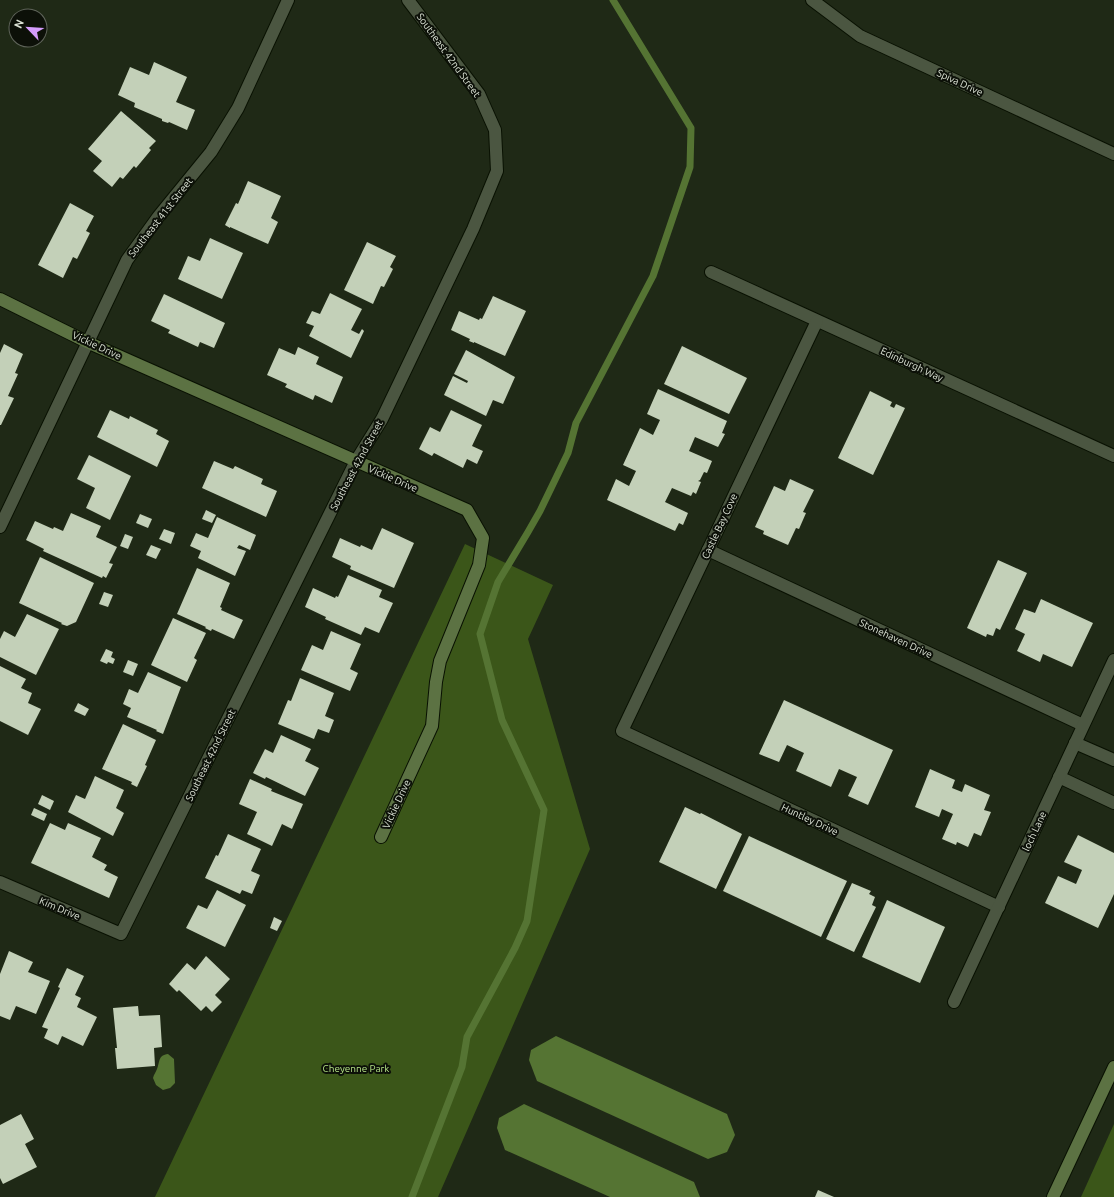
<svg xmlns="http://www.w3.org/2000/svg" width="1114" height="1197" viewBox="0 0 1114 1197" font-family="Ubuntu,sans-serif">
  <style>
    .green { fill: #3b5619 }
    .water { fill: #557433 }
    .lines { fill: none; stroke-linecap: round; stroke-linejoin: round }
    .stream { stroke: #557433; stroke-width: 7 }
    .building { fill: #c3d0b8 }
    .street-casing { stroke: #091102; stroke-width: 14 }
    .secondary-casing { stroke: #091102; stroke-width: 14 }
    .street { stroke: #4b5641; stroke-width: 12 }
    .secondary { stroke: #5c7243; stroke-width: 12 }
    .labels { text-anchor: middle; stroke-width: 4; stroke-linejoin: round; paint-order: stroke }
    .street-label { font-size: 10px; fill: #dce3d6; stroke: #0c1008 }
    .park-label { font-size: 10px; fill: #b6e488; stroke: #0c1008 }
  </style>
  <rect width="100%" height="100%" fill="#1f2916"/>
  <g class="green">
    <polygon points="465,544 553,585 528,639 590,849 438,1197 155,1197"/>
    <polygon points="1114,1124 1114,1197 1081,1197"/>
  </g>
  <g class="water">
    <polygon points="556,1036 727,1114 735,1135 727,1152 708,1159 537,1081 529,1060 531,1050"/>
    <path d="M168,1054l6,5 1,24 -5,5 -7,2 -7,-5 -3,-7c1,-4 3,-6 4,-9 3,-7 1,-14 11,-15z"/>
    <polygon points="524,1104 694,1182 700,1197 610,1197 505,1150 497,1128 499,1118"/>
  </g>
  <g class="lines">
    <polyline class="stream" points="412,1197 462,1067 467,1037 515,948 527,921 544,810 502,720 480,634 498,582 528,532 540,511 568,453 576,423 653,276 690,167 691,128 613,0"/>
  </g>
  <g class="building">
    <polygon points="154,62 187,77 176,102 195,110 187,130 169,122 168,123 162,121 162,119 134,107 135,103 118,95 130,67 149,75"/>
    <polygon points="121,111 156,141 149,148 151,150 136,168 134,166 123,179 120,177 112,187 93,171 102,161 88,149"/>
    <polygon points="248,181 281,196 271,218 278,222 268,244 230,227 230,228 225,225 236,203 238,204"/>
    <polygon points="70,203 94,216 86,231 90,233 77,259 73,257 63,278 38,265"/>
    <polygon points="210,238 243,253 222,299 178,279 188,256 200,261"/>
    <polygon points="367,242 396,256 390,267 393,269 384,287 381,286 373,304 344,290"/>
    <polygon points="330,293 362,309 351,330 359,334 362,329 364,331 351,358 309,336 314,326 306,323 312,311 320,314"/>
    <polygon points="164,294 225,323 214,348 200,342 198,347 168,333 170,330 151,321"/>
    <polygon points="493,296 526,311 505,356 474,342 474,343 469,341 470,339 451,330 459,311 479,320 480,318 482,319"/>
    <polygon points="4,344 23,354 15,373 18,374 8,396 14,398 1,425 0,425 0,353"/>
    <polygon points="682,346 747,378 729,414 664,384"/>
    <polygon points="298,347 319,357 316,364 343,377 332,403 315,395 313,400 285,387 287,384 267,375 279,348 295,355"/>
    <polygon points="466,350 515,377 503,404 493,400 486,416 444,395 453,376 467,383 468,381 454,374"/>
    <polygon points="658,389 727,421 722,433 725,434 718,447 695,437 689,451 712,461 707,473 704,472 700,480 698,481 701,482 696,494 693,492 691,496 672,488 665,502 688,513 683,525 679,523 675,531 607,500 616,479 629,486 636,471 623,465 640,428 653,435 660,420 647,414"/>
    <polygon points="870,391 892,402 890,406 894,408 896,404 905,408 873,475 838,458"/>
    <polygon points="110,410 129,419 130,416 158,430 156,434 169,441 157,467 97,437"/>
    <polygon points="451,410 482,425 472,446 483,451 477,464 467,459 463,468 434,453 432,456 419,449 430,427 440,432"/>
    <polygon points="89,455 131,476 110,520 86,508 95,488 77,479"/>
    <polygon points="214,461 233,469 235,466 263,479 261,484 277,491 266,517 202,488"/>
    <polygon points="790,479 814,490 803,512 806,513 799,529 796,528 788,545 763,534 764,531 755,527 774,486 785,491"/>
    <polygon points="206,510 216,515 212,523 202,519"/>
    <polygon points="71,513 101,526 96,537 117,547 109,563 113,564 106,578 103,576 102,578 43,551 44,549 26,540 35,521 53,529 54,527 63,531"/>
    <polygon points="140,514 152,519 148,528 136,523"/>
    <polygon points="217,517 256,535 250,550 239,545 237,548 246,551 235,576 198,558 201,551 190,546 196,533 208,538"/>
    <polygon points="382,528 414,543 394,588 350,569 351,566 332,557 340,538 360,547 361,545 372,550"/>
    <polygon points="164,529 175,533 171,544 159,539"/>
    <polygon points="125,534 133,537 128,549 120,546"/>
    <polygon points="151,545 161,549 156,559 146,555"/>
    <polygon points="40,557 94,583 76,622 67,626 61,624 62,623 19,603"/>
    <polygon points="998,560 1027,573 1000,630 996,628 993,636 987,634 986,637 967,628"/>
    <polygon points="197,568 230,583 220,607 222,608 221,610 243,620 234,639 212,629 211,631 205,628 206,627 177,614"/>
    <polygon points="348,575 382,590 379,597 393,603 379,633 365,627 361,635 325,619 326,617 305,607 313,588 335,598 336,596 338,597"/>
    <polygon points="104,592 113,595 108,607 99,604"/>
    <polygon points="1041,599 1093,623 1072,667 1043,654 1040,662 1017,651 1025,634 1015,629 1024,609 1035,613"/>
    <polygon points="27,614 59,629 36,675 0,657 0,639 4,631 15,637"/>
    <polygon points="173,618 206,633 194,658 197,660 187,682 151,665"/>
    <polygon points="331,631 361,644 350,669 358,673 350,691 301,670 312,645 323,650"/>
    <polygon points="106,649 113,652 111,657 115,659 113,664 108,662 107,664 100,661"/>
    <polygon points="128,660 138,664 133,676 123,672"/>
    <polygon points="0,666 26,679 21,688 32,693 28,703 41,709 28,735 0,721"/>
    <polygon points="148,672 181,687 163,734 156,731 157,730 127,717 131,708 123,704 129,689 138,693"/>
    <polygon points="300,678 334,693 325,716 334,720 329,733 318,729 314,739 278,724 288,700 291,701"/>
    <polygon points="784,700 893,750 868,805 848,796 857,777 839,769 831,787 796,771 804,753 787,745 779,762 759,754"/>
    <polygon points="78,703 89,709 85,716 74,711"/>
    <polygon points="123,724 156,740 145,765 147,766 137,787 131,784 132,782 102,769"/>
    <polygon points="281,735 311,749 305,761 319,768 305,796 266,777 265,779 253,773 265,749 273,753"/>
    <polygon points="930,769 955,780 952,788 962,792 965,784 990,795 984,810 991,812 981,836 974,833 968,847 957,842 956,845 942,839 953,814 942,809 939,817 915,807"/>
    <polygon points="95,776 124,790 116,808 124,813 113,836 68,812 76,795 85,799"/>
    <polygon points="250,779 272,789 271,791 303,804 292,829 282,824 272,846 247,834 257,812 239,804"/>
    <polygon points="42,795 54,801 50,810 38,804"/>
    <polygon points="685,807 700,814 701,813 742,834 716,889 659,862"/>
    <polygon points="34,808 47,814 44,821 31,815"/>
    <polygon points="50,823 65,830 68,823 101,838 92,857 107,865 104,870 118,877 109,898 31,863"/>
    <polygon points="228,834 261,849 251,871 260,875 252,894 242,890 240,894 205,878 216,855 218,856"/>
    <polygon points="1078,835 1114,853 1114,894 1098,928 1045,903 1058,876 1076,884 1082,870 1064,862"/>
    <polygon points="749,836 847,881 821,937 723,891"/>
    <polygon points="852,883 871,891 869,894 875,897 872,905 876,907 854,952 826,939"/>
    <polygon points="217,890 246,905 225,947 186,928 198,905 207,909"/>
    <polygon points="887,900 945,927 920,983 862,957"/>
    <polygon points="274,917 282,921 277,931 270,928"/>
    <polygon points="9,951 33,962 28,972 50,981 36,1014 16,1006 10,1020 0,1016 0,974"/>
    <polygon points="206,956 230,979 215,995 222,1002 212,1012 206,1006 201,1011 179,990 177,992 169,984 187,963 195,970"/>
    <polygon points="67,968 84,976 75,995 81,998 77,1007 97,1017 83,1046 62,1036 58,1045 44,1038 48,1029 42,1027 60,988 58,987"/>
    <polygon points="138,1006 139,1016 160,1015 162,1047 154,1048 155,1066 117,1069 115,1048 117,1048 113,1008"/>
    <polygon points="21,1114 34,1139 25,1144 37,1167 3,1184 0,1178 0,1125"/>
    <polygon points="818,1190 834,1197 815,1197"/>
  </g>
  <g class="lines">
    <g class="street-casing">
      <g id="street">
        <polyline points="812,0 860,36 1114,154"/>
        <polyline points="711,272 1114,456"/>
        <polyline points="817,321 622,731 999,907"/>
        <polyline points="0,527 127,260 158,217 211,152 238,108 288,0"/>
        <polyline points="708,550 1083,725"/>
        <polyline points="1075,743 1114,760"/>
        <polyline points="1059,777 1114,803"/>
        <polyline points="0,882 121,934 356,461 382,419 473,229 497,171 495,130 479,94 408,0"/>
        <polyline points="954,1002 1114,660"/>
      </g>
    </g>
    <g class="secondary-casing">
      <g id="secondary">
        <polyline points="0,299 87,342 467,510 483,538 479,565 440,661 436,682 432,726 381,837"/>
        <polyline points="1053,1197 1114,1067"/>
      </g>
    </g>
    <use href="#street" class="street"/>
    <use href="#secondary" class="secondary"/>
  </g>
  <g class="labels">
    <g class="street-label">
      <text transform="translate(449 55) rotate(54)" y="4">Southeast 42nd Street</text>
      <text transform="translate(960 82) rotate(25)" y="4">Spiva Drive</text>
      <text transform="translate(160 217) rotate(-52)" y="4">Southeast 41st Street</text>
      <text transform="translate(97 345) rotate(25)" y="4">Vickie Drive</text>
      <text transform="translate(912 364) rotate(25)" y="4">Edinburgh Way</text>
      <text transform="translate(356 465) rotate(-62)" y="4">Southeast 42nd Street</text>
      <text transform="translate(393 478) rotate(24)" y="4">Vickie Drive</text>
      <text transform="translate(719 526) rotate(-65)" y="4">Castle Bay Cove</text>
      <text transform="translate(896 638) rotate(25)" y="4">Stonehaven Drive</text>
      <text transform="translate(210 755) rotate(-64)" y="4">Southeast 42nd Street</text>
      <text transform="translate(396 804) rotate(-65)" y="4">Vickie Drive</text>
      <text transform="translate(810 819) rotate(25)" y="4">Huntley Drive</text>
      <text transform="translate(1034 831) rotate(-65)" y="4">loch Lane</text>
      <text transform="translate(60 908) rotate(23)" y="4">Kim Drive</text>
    </g>
    <g class="park-label">
      <text x="356" y="1072">Cheyenne Park</text>
    </g>
  </g>
  <g transform="translate(28 28) rotate(295)"><circle r="19" fill="#0c1008" stroke="#5f645a"/>
  <path d="M0-3L7 15L0 10L-7 15Z" fill="#d49cfc"/>
  <text y="-6" font-size="11" font-weight="bold" text-anchor="middle" fill="#dce3d6">N</text>
  </g>
</svg>
